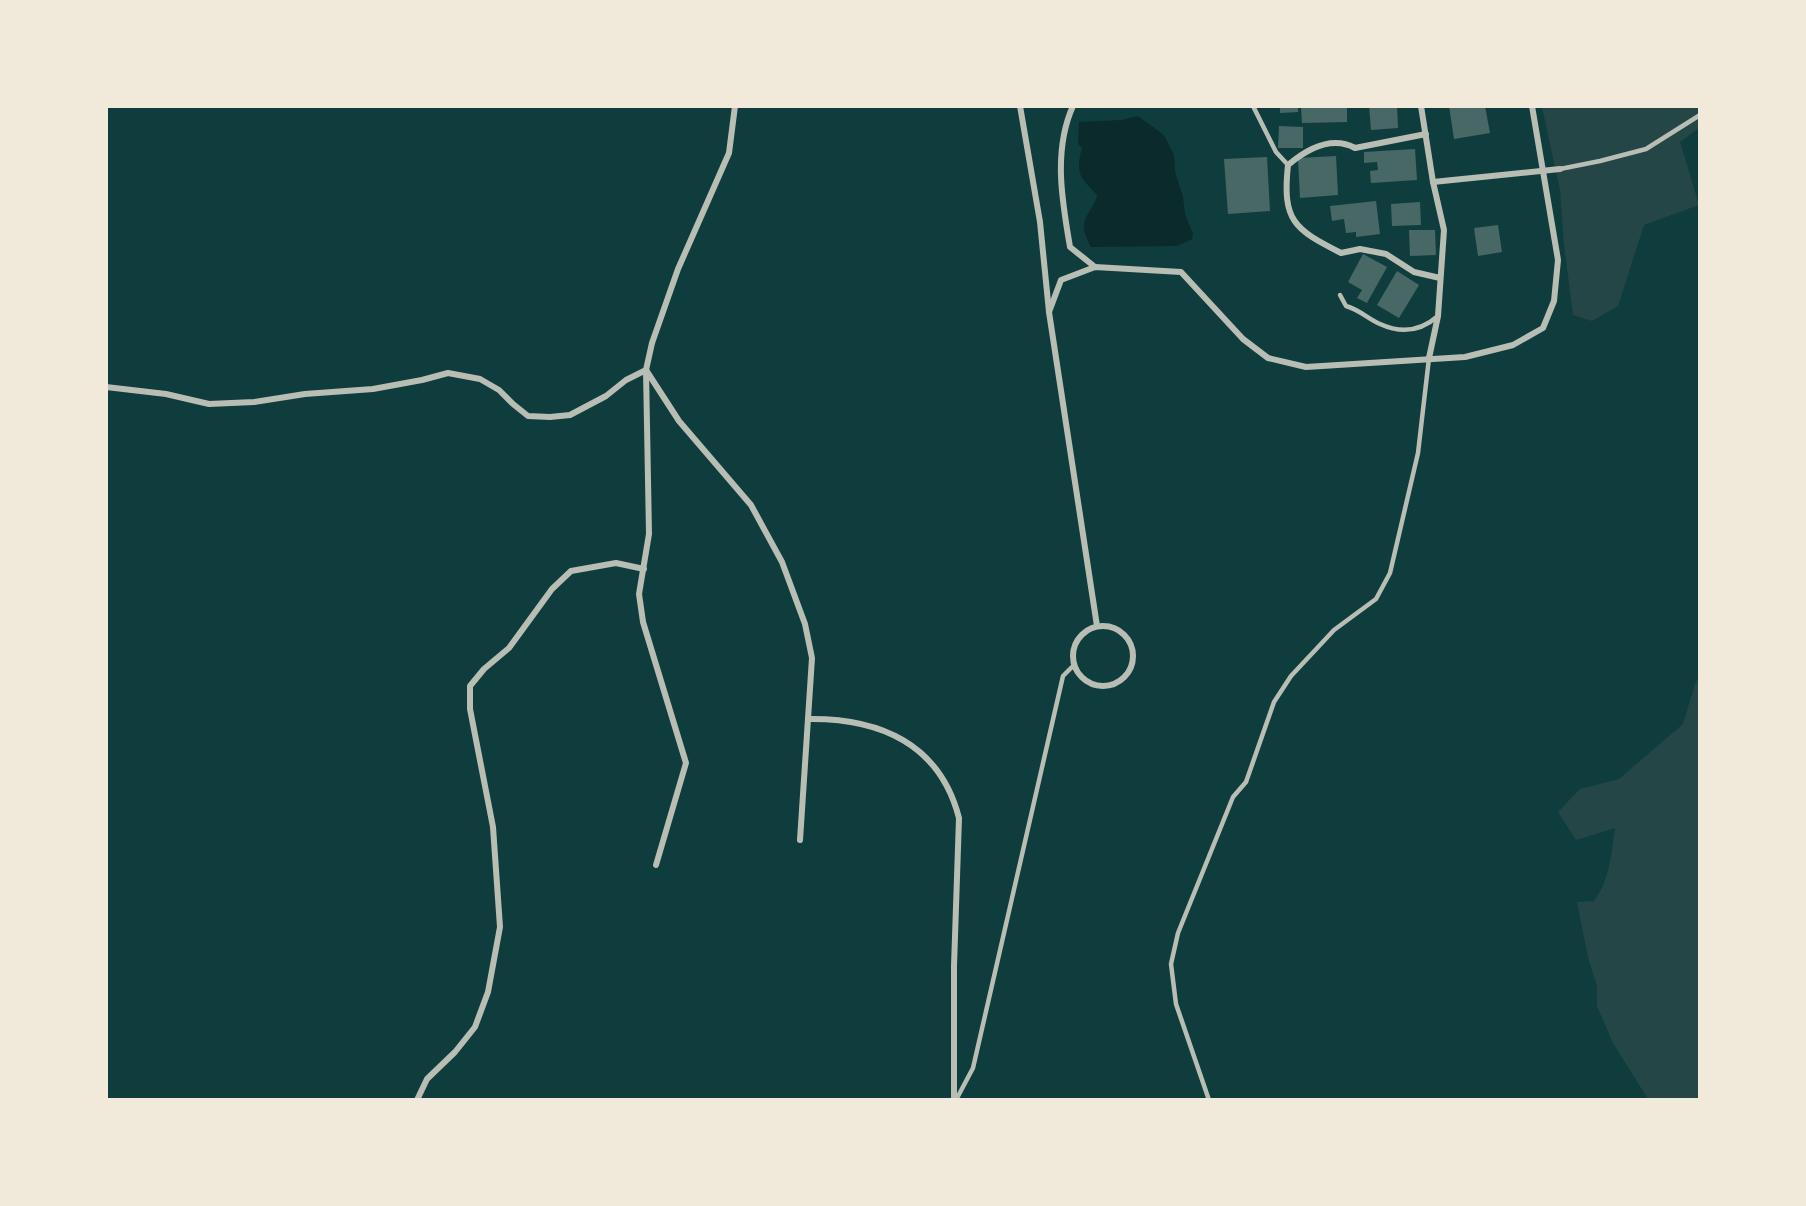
<svg xmlns="http://www.w3.org/2000/svg" width="1806" height="1206" viewBox="0 0 1806 1206" font-family="Ubuntu,sans-serif">
  <style>
    .green { fill: #244646 }
    .water { fill: #0a2a2b }
    .building { fill: #486865 }
    .lines { fill: none; stroke-linecap: round; stroke-linejoin: round }
    .service { stroke: #b8beb3; stroke-width: 4.5 }
    .minor { stroke: #b8beb3; stroke-width: 6 }
  </style>
  <rect width="100%" height="100%" fill="#0f3d3e"/>
  <g class="green">
    <polygon points="1542,107 1699,107 1699,128 1680,142 1699,205 1644,225 1618,306 1592,321 1573,315 1564,244 1560,190"/>
    <path d="M1699,677v422h-51l-35,-56 -16,-37v-20l-9,-29 -11,-55 17,-1c16,-21 17,-47 21,-73l-39,12 -18,-28 22,-23 39,-10 64,-55 12,-40z"/>
  </g>
  <path class="water" d="M1138,116l26,19 10,20 1,17 8,25 2,17 8,20 -1,5 -15,7 -86,1c-8,-17 -11,-22 0,-38 3,-6 5,-8 6,-14 -17,-18 -22,-21 -15,-47l-4,-4 1,-22 42,-2z"/>
  <g class="building">
    <polygon points="1280,106 1298,106 1298,112 1280,113"/>
    <polygon points="1304,106 1347,106 1347,122 1302,123 1301,107"/>
    <polygon points="1369,106 1397,106 1398,128 1371,130"/>
    <polygon points="1449,106 1485,106 1490,133 1454,139"/>
    <polygon points="1279,126 1303,127 1303,148 1278,148"/>
    <polygon points="1415,149 1417,180 1371,183 1370,171 1378,170 1377,162 1364,163 1364,152"/>
    <polygon points="1336,156 1338,195 1300,198 1298,158"/>
    <polygon points="1267,157 1270,211 1228,214 1224,159"/>
    <polygon points="1376,201 1380,234 1356,237 1356,232 1346,233 1344,219 1332,221 1330,206"/>
    <polygon points="1420,202 1421,225 1392,226 1391,204"/>
    <polygon points="1498,225 1502,252 1478,256 1474,228"/>
    <polygon points="1409,230 1435,230 1436,255 1410,256"/>
    <polygon points="1363,254 1387,267 1367,303 1357,298 1362,290 1348,282"/>
    <polygon points="1397,271 1419,285 1399,318 1377,305"/>
  </g>
  <g class="lines">
    <g class="service">
      <polyline points="1253,106 1276,152 1288,165"/>
      <polyline points="1560,169 1600,161 1646,149 1700,115"/>
      <path d="M1340,295l6,11c14,4 22,13 34,18 22,10 41,7 58,-8"/>
      <polyline points="956,1100 973,1068 1063,676 1074,665"/>
      <polyline points="1209,1100 1176,1004 1171,964 1178,933 1233,797 1246,782 1274,702 1291,676 1334,630 1376,599 1390,573 1418,453 1429,358"/>
    </g>
    <g class="minor">
      <polyline points="1020,106 1040,222 1049,312 1097,626"/>
      <path d="M1073,106c-20,44 -11,95 -3,141l25,20"/>
      <polyline points="1421,106 1433,182 1444,230 1438,316 1429,358"/>
      <path d="M1426,134l-71,14c-24,-13 -48,1 -67,17 -6,56 6,64 53,88l19,-4 26,5 28,18 26,6"/>
      <polyline points="1433,182 1560,169"/>
      <polyline points="1049,312 1061,280 1095,267 1181,272 1243,339 1268,358 1306,367 1465,357 1513,345 1543,328 1554,301 1558,260 1532,106"/>
      <polyline points="106,387 166,394 209,404 254,402 305,394 373,389 422,380 448,373 480,379 499,390 513,404 528,416 550,417 570,415 606,396 626,380 646,370 679,421 751,505 782,562 805,624 812,658 800,840"/>
      <circle cx="1103" cy="656" r="30"/>
      <path d="M808,719c72,-1 132,25 151,99l-5,148v134"/>
      <polyline points="656,865 686,763 643,622 639,594 649,534 646,370 652,343 678,269 729,153 735,106"/>
      <polyline points="417,1100 427,1079 455,1052 475,1027 488,992 500,927 493,827 470,709 470,686 484,669 509,648 552,589 571,571 616,563 644,569"/>
    </g>
  </g>
  <rect width="1806" height="1206" fill="none" stroke="#f1e9da" stroke-width="216"/>
</svg>
